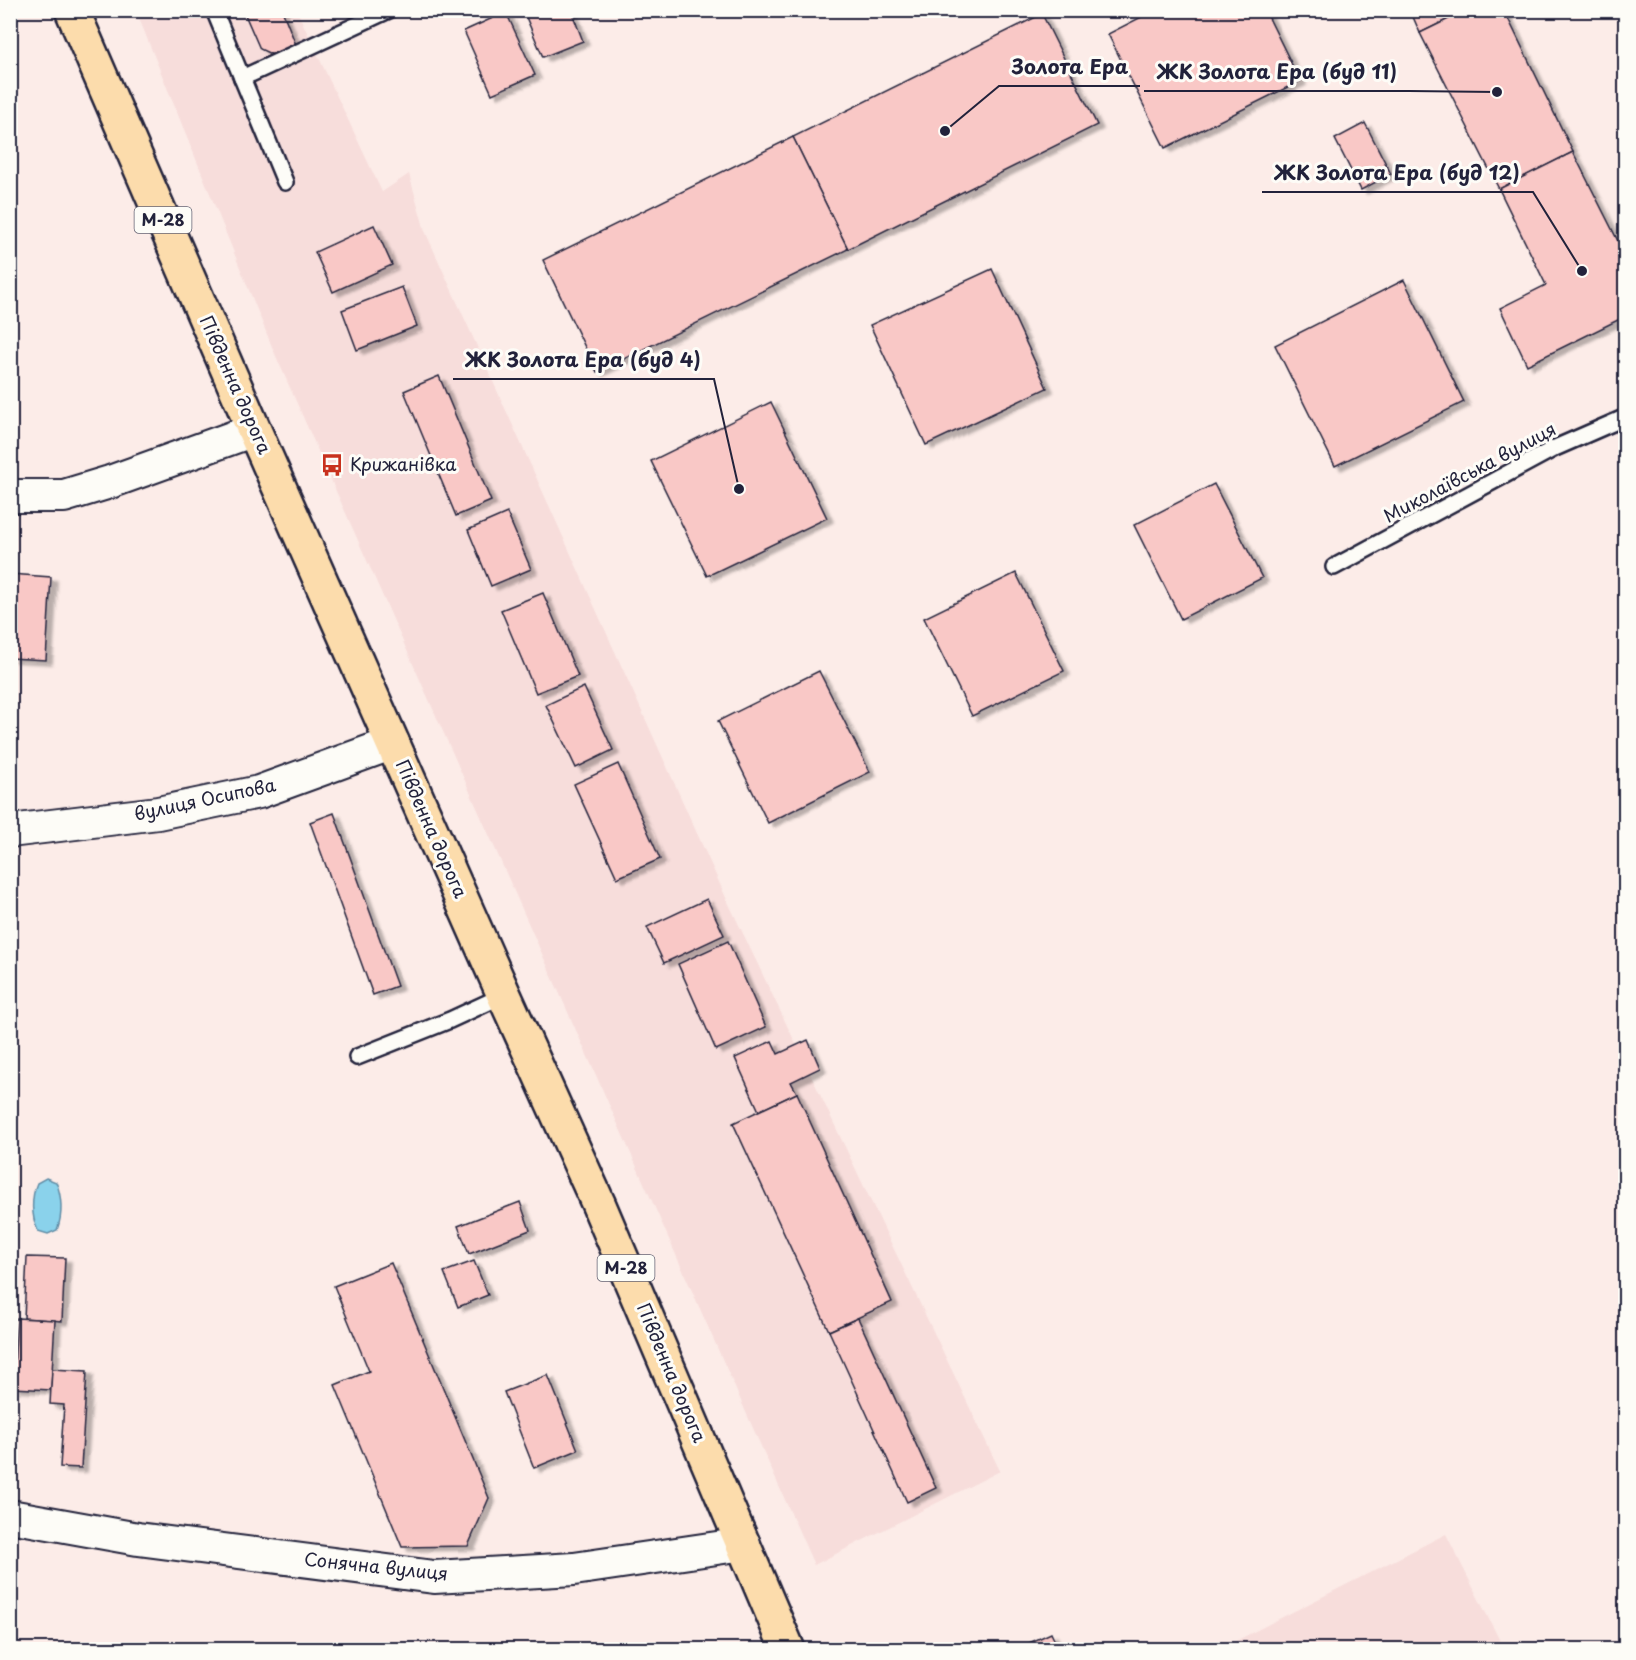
<svg xmlns="http://www.w3.org/2000/svg" width="1636" height="1660" viewBox="0 0 1636 1660" font-family="'Playpen Sans',sans-serif">
  <style>
    .built { fill: #f7dddb }
    .water { fill: #8ad2eb; stroke: #608ca5; stroke-width: 1.5 }
    .building { fill: #f9c8c6; stroke: #22223b; stroke-width: 1.5; filter: url(#shadow) }
    .lines { fill: none; stroke-linecap: round; stroke-linejoin: round }
    .service-casing { stroke: #22223b; stroke-width: 20 }
    .minor-casing { stroke: #22223b; stroke-width: 36 }
    .trunk-casing { stroke: #22223b; stroke-width: 38 }
    .service { stroke: #fdfcf7; stroke-width: 15 }
    .minor { stroke: #fdfcf7; stroke-width: 32 }
    .trunk { stroke: #fcdcac; stroke-width: 33 }
    .labels { text-anchor: middle; stroke-width: 6; stroke-linejoin: round; paint-order: stroke }
    .shield { fill: #fdfcf7; stroke: #646373; stroke-width: 1.5 }
    .shield-label { font-size: 16px; font-weight: bold; fill: #22223b }
    .street-label { font-size: 18px; fill: #22223b; stroke: #fdfcf7 }
    .poi-label { font-size: 18px; fill: #22223b; stroke: #fdfcf7; text-anchor: start }
    .leader { fill: none; stroke: #22223b; stroke-width: 2 }
    .callout-dot { fill: #22223b; stroke: #fdfcf7; stroke-width: 2 }
    .callout-label { font-size: 20px; text-anchor: middle; font-weight: bold; fill: #22223b; stroke: #fdfcf7; stroke-width: 6; stroke-linejoin: round; paint-order: stroke }
  </style>
  <defs>
    <filter id="shadow"><feDropShadow dx="6" dy="4" stdDeviation="1.5" flood-color="#0004"/></filter>
  </defs>
  <rect width="100%" height="100%" fill="#fcece8"/>
  <filter id="ink" filterUnits="userSpaceOnUse"><feTurbulence type="fractalNoise" baseFrequency=".0167" numOctaves="2"/><feDisplacementMap in="SourceGraphic" scale="12" xChannelSelector="R" yChannelSelector="G"/><feConvolveMatrix kernelMatrix="1 2 1 2 8 2 1 2 1" color-interpolation-filters="sRGB"/></filter>
  <g filter="url(#ink)">
    <g class="built">
      <polygon points="136,11 297,11 382,192 409,174 425,231 728,902 1000,1471 814,1565 275,354"/>
      <polygon points="1446,1534 1504,1649 1220,1649"/>
    </g>
    <path class="water" d="M46,1178l10,4c6,14 7,33 1,48l-9,4 -10,-3c-7,-15 -7,-34 -1,-48z"/>
    <g class="building">
      <polygon points="243,10 282,10 296,45 275,56 260,49"/>
      <polygon points="523,10 571,10 583,41 543,57"/>
      <polygon points="1155,10 1265,10 1300,81 1165,148 1108,34"/>
      <polygon points="1410,10 1467,10 1420,33"/>
      <polygon points="1467,10 1504,10 1573,152 1499,189 1420,33"/>
      <polygon points="506,12 535,75 492,94 464,31"/>
      <polygon points="1042,14 1097,125 848,249 793,137"/>
      <polygon points="1365,123 1391,174 1361,190 1335,139"/>
      <polygon points="793,137 848,249 597,372 543,260"/>
      <polygon points="1573,152 1626,257 1626,316 1527,365 1500,308 1546,285 1499,189"/>
      <polygon points="374,225 392,265 333,292 315,252"/>
      <polygon points="992,269 1047,388 926,445 870,325"/>
      <polygon points="1404,280 1464,402 1335,466 1275,345"/>
      <polygon points="402,287 417,326 357,350 342,310"/>
      <polygon points="439,376 491,501 456,516 404,391"/>
      <polygon points="771,402 827,518 707,576 651,461"/>
      <polygon points="1214,484 1262,578 1181,619 1134,525"/>
      <polygon points="507,513 531,569 491,586 468,530"/>
      <polygon points="1016,573 1064,671 972,716 924,618"/>
      <polygon points="10,574 51,577 46,660 10,658"/>
      <polygon points="543,593 578,676 536,693 501,610"/>
      <polygon points="819,671 870,772 768,823 718,721"/>
      <polygon points="584,687 613,750 576,768 546,705"/>
      <polygon points="618,764 660,859 617,878 574,784"/>
      <polygon points="334,813 397,986 373,995 310,822"/>
      <polygon points="707,899 724,935 664,963 647,927"/>
      <polygon points="728,941 766,1027 716,1050 678,964"/>
      <polygon points="808,1040 820,1068 791,1082 797,1093 759,1111 735,1058 772,1041 778,1054"/>
      <polygon points="797,1093 892,1302 829,1331 733,1123"/>
      <polygon points="520,1202 530,1230 469,1254 458,1226"/>
      <polygon points="27,1257 65,1258 62,1321 24,1318"/>
      <polygon points="474,1261 488,1295 458,1307 444,1272"/>
      <polygon points="391,1263 489,1498 468,1546 402,1547 335,1385 369,1371 334,1286"/>
      <polygon points="17,1318 55,1320 51,1390 13,1388"/>
      <polygon points="858,1318 936,1488 907,1502 829,1331"/>
      <polygon points="52,1369 87,1371 81,1468 60,1467 64,1405 50,1404"/>
      <polygon points="548,1375 578,1450 534,1468 504,1392"/>
      <polygon points="1051,1633 1059,1650 1014,1650"/>
    </g>
    <g class="lines">
      <g class="service-casing">
        <g id="service">
          <polyline points="214,10 285,182"/>
          <polyline points="242,78 389,10"/>
          <polyline points="1334,567 1555,448 1626,417"/>
          <polyline points="357,1057 450,1020 504,995"/>
        </g>
      </g>
      <g class="minor-casing">
        <g id="minor">
          <polyline points="10,496 64,496 110,482 254,430"/>
          <polyline points="10,831 158,813 259,792 393,743"/>
          <polyline points="10,1516 138,1539 434,1577 574,1569 744,1544"/>
        </g>
      </g>
      <g class="trunk-casing">
        <polyline id="trunk" points="72,10 254,430 504,995 598,1203 788,1650"/>
      </g>
      <use href="#service" class="service"/>
      <use href="#minor" class="minor"/>
      <use href="#trunk" class="trunk"/>
    </g>
  </g>
  <defs>
    <g id="bus-bare" transform="scale(1.8)"><path d="M-5-6H5V4H4V6H2V4H-2V6H-4V4H-5ZM-3.5-4V0h7V-4ZM-3.5 1.2v1.5H-2V1.2ZM2 1.2v1.5H3.5V1.2Z" fill="#c8321e" stroke="#fdfcf7" stroke-width="2.5" paint-order="stroke"/></g>
  </defs>
  <g fill-rule="evenodd">
    <use href="#bus-bare" x="332" y="465"/>
  </g>
  <g class="labels">
    <g class="shield">
      <rect x="134.5" y="207" width="57" height="26" rx="4.5"/>
      <rect x="597.5" y="1255" width="57" height="26" rx="4.5"/>
    </g>
    <g class="shield-label">
      <text x="163" y="226">М-28</text>
      <text x="626" y="1274">М-28</text>
    </g>
    <g class="street-label">
      <text transform="translate(235 385) rotate(66)" y="6">Південна дорога</text>
      <text transform="translate(1470 473) rotate(-28)" y="6">Миколаївська вулиця</text>
      <text transform="translate(205 800) rotate(-12)" y="6">вулиця Осипова</text>
      <text transform="translate(431 829) rotate(66)" y="6">Південна дорога</text>
      <text transform="translate(671 1373) rotate(67)" y="6">Південна дорога</text>
      <text transform="translate(376 1567) rotate(6)" y="6">Сонячна вулиця</text>
    </g>
    <g class="poi-label">
      <text x="350" y="471">Крижанiвка</text>
    </g>
  </g>
  <path class="leader" d="M945 131L999 86H1140M1497 92L1409 91H1144M1582 271L1533 192H1262M739 489L714 379H453"/>
  <g class="callout-dot">
    <circle cx="945" cy="131" r="6"/>
    <circle cx="1497" cy="92" r="6"/>
    <circle cx="1582" cy="271" r="6"/>
    <circle cx="739" cy="489" r="6"/>
  </g>
  <g class="callout-label">
    <text x="1070" y="74">Золота Ера</text>
    <text x="1277" y="79">ЖК Золота Ера (буд 11)</text>
    <text x="1397" y="180">ЖК Золота Ера (буд 12)</text>
    <text x="583" y="367">ЖК Золота Ера (буд 4)</text>
  </g>
  <rect width="1636" height="1660" fill="none" stroke="#fdfcf7" stroke-width="36"/>
  <rect x="18" y="18" width="1600" height="1624" fill="none" stroke="#22223b" stroke-width="2" filter="url(#ink)"/>
</svg>
